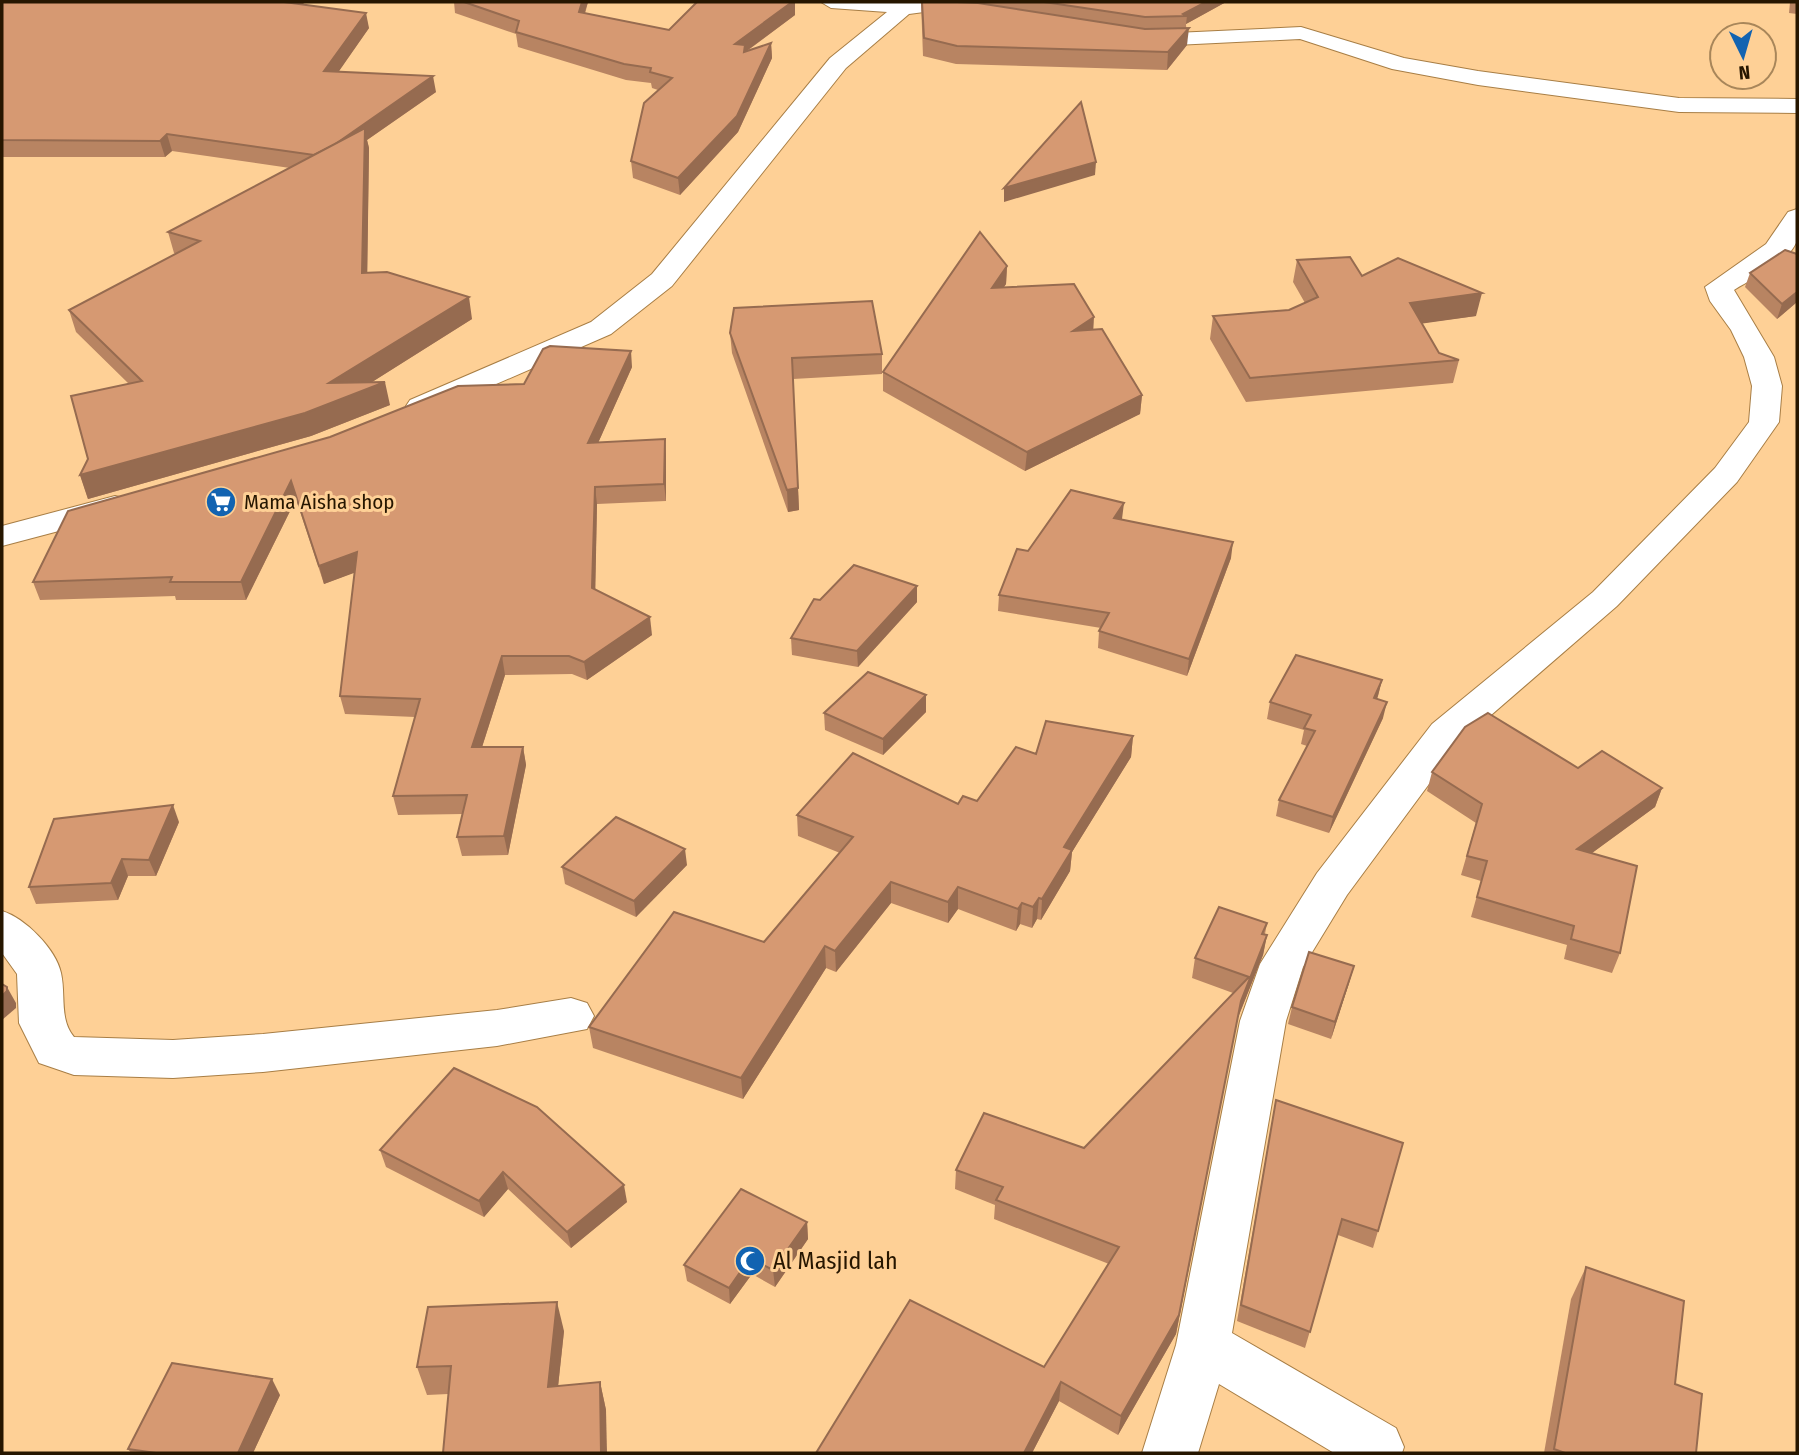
<svg xmlns="http://www.w3.org/2000/svg" width="1799" height="1455" viewBox="0 0 1799 1455" font-family="'Fira Sans Condensed',sans-serif">
  <style>
    .lines { fill: none; stroke-linecap: round; stroke-linejoin: round }
    .minor-casing { stroke: #a87e45; stroke-width: 2 }
    .minor { fill: #fff; fill-rule: evenodd }
    .wall { fill: #b88462 }
    .shaded-wall { fill: #966b50 }
    .building { fill: #d69972; stroke: #966b50; stroke-width: 2 }
    .labels { text-anchor: middle; stroke-width: 6; stroke-linejoin: round; paint-order: stroke }
    .poi-label { font-size: 21px; fill: #261600; stroke: #fed096; text-anchor: start }
    .near-poi-label { font-size: 24px; fill: #261600; stroke: #fed096; text-anchor: start }
  </style>
  <rect width="100%" height="100%" fill="#fed096"/>
  <g class="lines">
    <g class="minor-casing">
      <g id="minor">
        <polygon points="821,2 921,2 927,8 924,12 909,14 846,68 672,286 611,334 432,412 421,415 410,412 406,406 410,400 591,322 652,274 830,58 887,12 831,8"/>
        <polygon points="1301,27 1404,58 1478,71 1679,98 1797,99 1797,113 1679,112 1478,85 1392,69 1300,39 1175,45 1136,43 1126,37 1136,31 1175,33"/>
        <path d="M1797,209c0,9 2,25 -1,34 -10,21 -43,35 -62,47l40,67 8,29 -3,36 -42,60 -120,124 -157,136 -113,153 -44,72 -17,54 -54,312 164,95 8,19 -2,6h-68l-115,-69 -21,69h-56l34,-108 64,-324 20,-57 57,-91 115,-149 161,-132 122,-124 34,-46 3,-36 -8,-29 -13,-27 -21,-29 -5,-14 61,-43 22,-32z"/>
        <polygon points="115,496 127,499 131,506 127,513 2,546 2,526"/>
        <path d="M2,911c23,7 54,38 59,62 5,22 -2,46 13,64l99,3 90,-6 234,-24 74,-12 16,5 7,13 -7,13 -90,17 -234,26 -90,6 -99,-3 -35,-12 -20,-40 -2,-49 -15,-21z"/>
      </g>
    </g>
    <use href="#minor" class="minor"/>
  </g>
  <g class="wall">
    <polygon points="2,2 305,2 303,4 369,28 338,72 436,92 367,140 369,148 367,273 472,319 372,382 390,405 311,436 88,499 80,475 129,384 76,332 69,310 176,254 174,253 168,232 290,168 172,151 165,157 2,157"/>
    <polygon points="454,2 588,2 585,14 669,30 795,15 747,51 771,43 772,58 738,132 680,195 633,178 631,161 658,90 652,88 651,83 626,80 518,47 516,34 455,13"/>
    <polygon points="921,2 1226,2 1186,24 1187,45 1167,70 956,64 923,56"/>
    <polygon points="1790,2 1797,2 1797,14 1789,13"/>
    <polygon points="1297,260 1362,276 1476,316 1422,323 1439,353 1459,360 1453,383 1246,402 1210,339 1213,316 1289,310 1305,303 1293,282"/>
    <polygon points="1007,266 1006,284 1004,287 1093,329 1142,395 1140,414 1025,471 883,391 883,372"/>
    <polygon points="1750,273 1797,302 1777,319 1745,287"/>
    <polygon points="730,333 882,354 882,374 793,379 799,510 788,512 732,353"/>
    <polygon points="632,367 598,443 665,439 666,456 666,501 597,504 595,589 652,635 587,680 572,674 505,675 482,747 523,747 526,765 508,855 462,856 457,837 463,814 398,815 393,796 415,717 345,714 340,696 355,572 324,584 296,499 246,600 176,600 175,596 40,600 33,582 524,384"/>
    <polygon points="1122,519 1231,558 1187,676 1098,648 1099,631 1101,628 998,611 999,595 1028,551"/>
    <polygon points="917,586 917,602 858,667 792,655 791,638 820,600"/>
    <polygon points="1382,680 1377,699 1383,718 1329,833 1276,816 1279,800 1307,746 1301,744 1304,730 1267,719 1270,702"/>
    <polygon points="926,695 926,712 883,755 825,730 824,713"/>
    <polygon points="1133,736 1131,757 1072,852 1070,871 1041,920 1037,919 1032,928 1020,924 1016,931 958,909 948,923 891,903 836,972 826,968 743,1099 593,1048 589,1027 764,942 840,853 798,836 797,815 958,804 977,801 1036,754"/>
    <polygon points="1578,768 1662,788 1655,807 1592,853 1620,953 1612,973 1564,959 1567,945 1471,917 1481,881 1461,875 1476,823 1427,791 1432,772"/>
    <polygon points="179,822 156,876 128,876 118,900 36,904 29,887"/>
    <polygon points="687,865 636,917 565,884 562,867"/>
    <polygon points="1267,923 1265,934 1267,935 1263,955 1237,1020 1176,1334 1118,1435 1059,1401 1032,1453 816,1453 1044,1367 1109,1264 994,1219 995,1205 955,1189 956,1170 1084,1148 1233,993 1192,978 1195,958"/>
    <polygon points="1354,966 1349,983 1331,1039 1288,1024 1292,1007"/>
    <polygon points="454,1068 627,1202 571,1248 508,1189 484,1217 386,1167 380,1150"/>
    <polygon points="1276,1100 1378,1231 1373,1248 1338,1235 1305,1348 1237,1321"/>
    <polygon points="807,1222 808,1239 775,1287 752,1274 730,1304 687,1281 684,1265"/>
    <polygon points="1586,1267 1675,1384 1696,1453 1544,1453 1571,1299"/>
    <polygon points="564,1331 558,1386 600,1382 606,1410 448,1394 427,1395 417,1367"/>
    <polygon points="280,1395 253,1453 131,1453 128,1449"/>
  </g>
  <g class="shaded-wall">
    <polygon points="284,2 305,2 287,17"/>
    <polygon points="582,2 588,2 580,27 579,12"/>
    <polygon points="792,2 795,2 795,15 745,52 746,61 735,44"/>
    <polygon points="1206,2 1226,2 1186,24 1187,16 1183,14"/>
    <polygon points="366,13 369,28 328,87 324,71"/>
    <polygon points="1189,28 1187,45 1167,70 1168,52"/>
    <polygon points="771,43 772,58 738,132 680,195 678,178"/>
    <polygon points="433,76 436,92 367,140 369,148 367,294 318,156"/>
    <polygon points="167,134 172,151 165,157 160,141"/>
    <polygon points="1096,162 1095,175 1004,202 1004,188"/>
    <polygon points="1007,266 1006,284 991,306 992,288"/>
    <polygon points="1797,292 1797,302 1777,319 1782,304"/>
    <polygon points="1482,293 1476,316 1405,326 1410,303"/>
    <polygon points="469,297 472,319 353,394 385,382 390,405 311,436 88,499 80,475 329,383"/>
    <polygon points="1094,317 1093,335 1073,331"/>
    <polygon points="631,351 632,367 590,461 588,443"/>
    <polygon points="1142,395 1140,414 1025,471 1027,452"/>
    <polygon points="665,439 666,456 666,501 664,484"/>
    <polygon points="291,481 296,499 246,600 241,582"/>
    <polygon points="595,487 597,504 595,606 592,588"/>
    <polygon points="798,488 799,510 788,512 787,490"/>
    <polygon points="1124,503 1122,519 1112,534 1114,518"/>
    <polygon points="1233,542 1231,558 1187,676 1189,659"/>
    <polygon points="357,552 362,570 324,584 319,566"/>
    <polygon points="917,586 917,602 858,667 857,651"/>
    <polygon points="650,617 652,635 587,680 584,662"/>
    <polygon points="502,656 505,675 476,766 472,747"/>
    <polygon points="1382,680 1378,696 1370,715 1374,698"/>
    <polygon points="926,695 926,712 883,755 883,739"/>
    <polygon points="1387,702 1383,718 1329,833 1333,817"/>
    <polygon points="1133,736 1131,757 1072,852 1070,871 1041,920 1042,899 1064,847"/>
    <polygon points="523,747 526,765 508,855 504,836"/>
    <polygon points="1662,788 1655,807 1570,869 1577,849"/>
    <polygon points="173,805 179,822 156,876 149,860"/>
    <polygon points="685,849 687,865 636,917 634,901"/>
    <polygon points="122,859 128,876 118,900 111,883"/>
    <polygon points="891,882 891,903 836,972 835,951"/>
    <polygon points="958,887 958,909 948,923 948,902"/>
    <polygon points="1039,898 1037,919 1032,928 1033,907"/>
    <polygon points="1022,903 1020,924 1016,931 1018,909"/>
    <polygon points="1267,935 1263,955 1237,1020 1176,1334 1118,1435 1121,1416 1241,1001"/>
    <polygon points="825,946 826,968 743,1099 741,1078"/>
    <polygon points="1354,966 1349,983 1331,1039 1335,1022"/>
    <polygon points="7,987 16,1003 16,1008 2,1020 2,996"/>
    <polygon points="503,1172 508,1189 484,1217 479,1201"/>
    <polygon points="624,1185 627,1202 571,1248 567,1232"/>
    <polygon points="807,1222 808,1239 775,1287 773,1270"/>
    <polygon points="750,1258 752,1274 730,1304 729,1288"/>
    <polygon points="557,1302 564,1331 555,1415 548,1387"/>
    <polygon points="272,1379 280,1395 253,1453 238,1453"/>
    <polygon points="600,1382 606,1410 607,1453 601,1453"/>
    <polygon points="1061,1382 1059,1401 1032,1453 1024,1453"/>
  </g>
  <g class="building">
    <polygon points="2,2 284,2 366,13 324,71 433,76 334,145 314,155 167,134 160,141 2,140"/>
    <polygon points="464,2 582,2 579,12 669,30 697,2 792,2 735,44 745,45 744,52 771,43 737,116 678,178 631,161 644,103 672,78 650,72 651,68 624,64 516,32 519,21"/>
    <polygon points="922,2 957,2 978,3 1145,29 1189,28 1168,52 957,46 924,38"/>
    <polygon points="1044,2 1206,2 1183,14 1187,16 1145,17"/>
    <polygon points="1081,102 1096,162 1004,188"/>
    <polygon points="365,128 362,273 387,272 469,297 329,383 385,382 305,413 80,475 88,459 71,396 142,381 69,310 200,241 168,232"/>
    <polygon points="980,232 1007,266 992,288 1074,284 1094,317 1073,331 1102,329 1142,395 1027,452 883,372"/>
    <polygon points="1785,250 1797,254 1797,292 1782,304 1750,273"/>
    <polygon points="1350,257 1362,276 1398,258 1482,293 1410,303 1439,353 1459,360 1250,378 1213,316 1289,310 1318,297 1297,260"/>
    <polygon points="872,301 882,354 792,358 798,488 787,490 730,333 734,308"/>
    <polygon points="550,346 631,351 588,443 665,439 664,484 595,487 592,588 650,617 584,662 569,656 502,656 472,747 523,747 504,836 457,837 467,795 393,796 420,699 340,696 357,552 319,566 291,481 241,582 170,582 172,577 33,582 68,511 330,437 458,386 524,384 543,349"/>
    <polygon points="1071,490 1124,503 1114,518 1233,542 1189,659 1099,631 1109,613 999,595 1017,549 1028,551"/>
    <polygon points="854,565 917,586 857,651 791,638 814,599 820,600"/>
    <polygon points="1296,655 1382,680 1374,698 1387,702 1333,817 1279,800 1315,731 1304,728 1311,715 1270,702"/>
    <polygon points="868,672 926,695 883,739 824,713"/>
    <polygon points="1488,713 1578,768 1602,751 1662,788 1577,849 1637,866 1620,953 1571,939 1574,926 1477,897 1487,861 1467,856 1482,804 1432,772 1465,727"/>
    <polygon points="1046,721 1133,736 1064,847 1072,850 1042,899 1039,898 1033,907 1022,903 1018,909 958,887 948,902 891,882 835,951 825,946 741,1078 589,1027 674,912 764,942 853,837 797,815 853,753 958,804 963,796 977,801 1016,747 1036,754"/>
    <polygon points="173,805 149,860 122,859 111,883 29,887 54,819"/>
    <polygon points="616,817 685,849 634,901 562,867"/>
    <polygon points="1219,907 1267,923 1262,934 1267,935 1241,1001 1179,1315 1121,1416 1061,1382 1024,1453 816,1453 910,1300 1044,1367 1119,1247 996,1200 1003,1187 956,1170 984,1113 1084,1148 1249,977 1195,958"/>
    <polygon points="1309,952 1354,966 1335,1022 1292,1007"/>
    <polygon points="2,984 7,987 7,991 2,996"/>
    <polygon points="454,1068 537,1107 624,1185 567,1232 503,1172 479,1201 380,1150"/>
    <polygon points="1276,1100 1403,1143 1378,1231 1342,1219 1310,1332 1241,1305"/>
    <polygon points="741,1189 807,1222 773,1270 750,1258 729,1288 684,1265"/>
    <polygon points="1586,1267 1684,1301 1675,1384 1702,1394 1696,1453 1565,1453 1554,1449"/>
    <polygon points="557,1302 548,1387 600,1382 601,1453 443,1453 451,1366 417,1367 428,1307"/>
    <polygon points="172,1363 272,1379 238,1453 156,1453 128,1449"/>
  </g>
  <defs>
    <g id="supermarket-disc" transform="scale(1.575)"><circle r="9.5" fill="#1263b1" stroke="#fed096"/><path d="M-6-5.5h2.5l.6 2H6L4.5 2H-2.5L-4.4-4H-6ZM-1.5 3.2a1.3 1.3 0 1 0 .1 0ZM3 3.2a1.3 1.3 0 1 0 .1 0Z" fill="#fff"/></g>
    <g id="mosque-disc" transform="scale(1.575)"><circle r="9.5" fill="#1263b1" stroke="#fed096"/><path d="M3.5-4.9A6 6 0 1 0 3.5 4.9A5 5 0 1 1 3.5-4.9Z" fill="#fff"/></g>
  </defs>
  <g fill-rule="evenodd">
    <use href="#supermarket-disc" x="221" y="502"/>
    <use href="#mosque-disc" x="750" y="1261"/>
  </g>
  <g class="labels">
    <g class="poi-label">
      <text x="244" y="509">Mama Aisha shop</text>
    </g>
    <g class="near-poi-label">
      <text x="773" y="1269">Al Masjid lah</text>
    </g>
  </g>
  <rect width="1799" height="1455" fill="none" stroke="#261600" stroke-width="7"/>
  <g transform="translate(1743 56) rotate(175)"><circle r="33" fill="#fed096" stroke="#a8865a" stroke-width="2"/>
  <path d="M0-5L12 26L0 18L-12 26Z" fill="#1263b1"/>
  <text y="-10" font-size="19" font-weight="bold" text-anchor="middle" fill="#261600">N</text>
  </g>
</svg>
